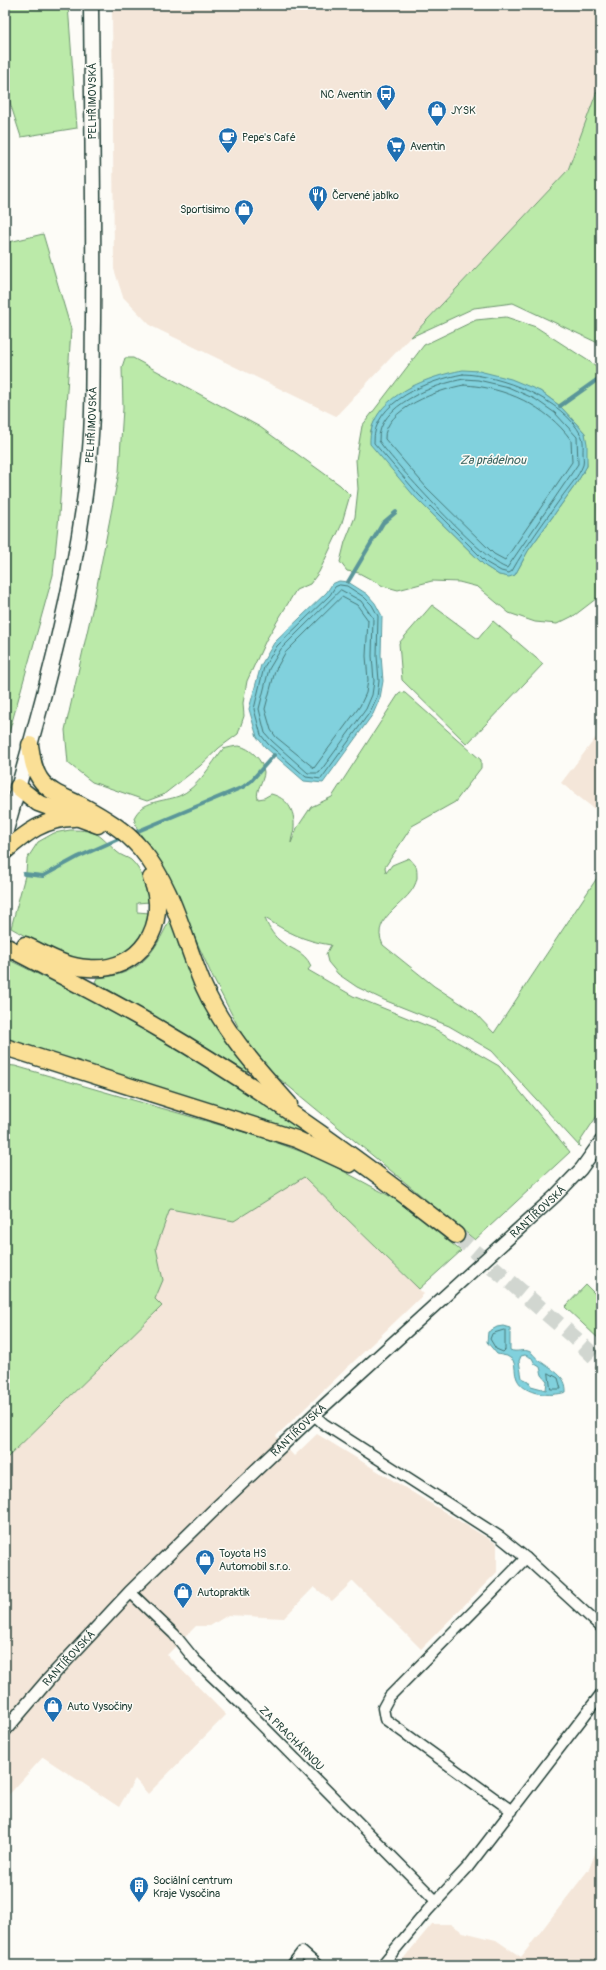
<svg xmlns="http://www.w3.org/2000/svg" width="606" height="1970" viewBox="0 0 606 1970" font-family="Pangolin,sans-serif">
  <style>
    .built { fill: #f4e6d9 }
    .green { fill: #bbeaa9; stroke: #6d946e; fill-rule: evenodd }
    .water { fill: #81d1dd; stroke: #5a9699; fill-rule: evenodd }
    .lines { fill: none; stroke-linecap: round; stroke-linejoin: round }
    .shore { stroke: #467878; stroke-width: 1 }
    .stream { stroke: #5a9699; stroke-width: 4 }
    .primary-tunnel { stroke: #d1d6d0; stroke-width: 16; stroke-dasharray: 16 8; stroke-linecap: butt }
    .minor-casing { stroke: #1f3d34; stroke-width: 13 }
    .tertiary-casing { stroke: #1f3d34; stroke-width: 15 }
    .secondary-casing { stroke: #1f3d34; stroke-width: 17 }
    .primary-casing { stroke: #1f3d34; stroke-width: 19 }
    .minor { stroke: #fdfcf7; stroke-width: 10 }
    .tertiary { stroke: #fdfcf7; stroke-width: 12 }
    .secondary { stroke: #fdfcf7; stroke-width: 14 }
    .primary { stroke: #fadf96; stroke-width: 16 }
    .labels { text-anchor: middle; stroke-width: 3; stroke-linejoin: round; paint-order: stroke }
    .poi-label { font-size: 11px; fill: #1f3d34; stroke: #fdfcf7; text-anchor: start }
    .street-label { font-size: 11px; fill: #1f3d34; stroke: #fdfcf7 }
    .water-label { font-size: 12px; font-style: italic; fill: #38625e; stroke: #fdfcf7 }
  </style>
  <rect width="100%" height="100%" fill="#fdfcf7"/>
  <filter id="ink" filterUnits="userSpaceOnUse"><feTurbulence type="fractalNoise" baseFrequency=".025" numOctaves="2"/><feDisplacementMap in="SourceGraphic" scale="8" xChannelSelector="R" yChannelSelector="G"/><feConvolveMatrix kernelMatrix="1 2 1 2 8 2 1 2 1" color-interpolation-filters="sRGB"/></filter>
  <g filter="url(#ink)">
    <g class="built">
      <polygon points="112,5 601,5 601,80 568,170 336,416 151,326 123,297 114,269"/>
      <polygon points="601,725 601,814 561,783 601,731 599,727"/>
      <polygon points="304,1177 424,1294 276,1436 294,1456 317,1434 497,1544 497,1572 421,1649 353,1581 332,1601 314,1587 284,1618 228,1615 210,1626 196,1626 167,1655 226,1715 148,1794 135,1779 119,1807 43,1757 5,1799 5,1460 162,1306 155,1299 163,1280 156,1248 170,1209 234,1221"/>
      <polygon points="601,1839 601,1965 398,1965 432,1924 450,1924 463,1932 496,1940 521,1957 589,1869"/>
    </g>
    <g class="green">
      <polygon points="5,5 68,5 77,128 21,137 11,106 5,77"/>
      <polygon points="601,80 601,340 598,343 513,303 474,308 411,337 568,170"/>
      <polygon points="43,234 71,329 59,515 53,575 5,747 5,243"/>
      <path d="M506,317l30,10 65,42v226l-26,20 -18,9 -22,-2 -26,-9 -31,-26 -19,-5 -27,-1 -34,9 -15,-4 -24,-13 -12,-2 -7,-9 5,-20 10,-25 3,-28 -2,-29 6,-34 62,-81 52,-25zM412,386l128,5 20,15 25,27 2,33 -11,18 -48,67 -13,24h-16l-14,-9 -70,-69 -45,-64c7,-24 22,-33 42,-47z"/>
      <polygon points="125,358 133,358 260,427 340,485 350,495 341,526 319,572 310,584 296,590 266,640 247,681 243,703 244,716 238,734 219,748 200,766 163,795 147,801 92,782 68,763 65,730 93,606 119,472 123,408 122,367"/>
      <polygon points="432,605 478,639 493,621 543,664 467,744 402,680 399,643"/>
      <path d="M400,692l5,1 76,67v8l-26,34 -43,24 -27,41 1,6 6,-8 17,-7 7,8c1,3 1,8 1,12 -4,26 -49,37 -34,67l51,41 40,26 20,21 107,-161v238l-22,33 1,4 -88,-96 -43,-25 -65,-26 -27,-13 -19,-13 -10,-12 -2,-8 5,-9c-27,-4 -44,-13 -66,-27 2,7 8,17 14,22 11,10 25,10 32,26l-3,4 45,26 82,33 64,37 71,86 -95,88 -205,-169 -28,-37 -29,-56 -50,-111 -26,-38 -3,-11c8,-18 29,-16 45,-22 19,-8 32,-32 44,-47 5,-1 11,-3 16,-3 11,2 24,14 25,26 0,10 -9,17 -6,27l6,-1 7,-4c16,4 24,16 23,33 0,5 -3,11 -3,16l6,-15 14,-21 21,-10z"/>
      <path d="M70,830c29,0 27,4 47,22 4,4 10,5 14,8 12,11 15,27 19,42l-13,1v9l13,1c-9,39 -44,59 -82,45 -20,-8 -39,-20 -57,-30l15,-56 1,-13 11,-17 16,-9z"/>
      <path d="M170,919l79,151 -2,2 -70,-43 -82,-47 2,-4c43,-3 56,-23 73,-59z"/>
      <path d="M5,958c106,51 211,110 306,179l-306,-98z"/>
      <polygon points="5,1065 15,1066 258,1136 319,1158 395,1199 461,1251 419,1289 304,1177 234,1221 170,1209 156,1248 163,1280 155,1299 162,1306 5,1460"/>
      <polygon points="586,1285 601,1300 601,1341 565,1307"/>
    </g>
    <g class="water">
      <path d="M463,370l16,1 32,8 29,12 20,15 25,27 2,11v22l-11,18 -48,67 -13,24 -6,2 -10,-2 -14,-9 -70,-69 -45,-53c-2,-46 55,-67 93,-74z"/>
      <polygon points="339,581 348,582 367,594 375,603 382,616 381,655 383,681 380,698 373,714 323,783 304,781 265,747 257,737 249,709 261,665 274,643 327,592 332,584"/>
      <path d="M503,1326l7,2v22c7,3 12,-1 18,1 6,2 7,7 12,10 11,9 27,14 26,31 -15,5 -42,3 -49,-13 -3,-6 -1,-13 -4,-19l-6,-4 -10,-2 -10,-12 1,-10 9,-5zM525,1355l7,3 3,6 5,3 2,8 5,6 -1,9 -15,-4 -3,-5 -6,-3 -3,-17 2,-5z"/>
    </g>
    <g class="lines">
      <g class="shore">
        <path d="M463,374c37,1 100,25 118,61 3,5 2,12 2,18 0,3 1,8 0,12 -4,11 -15,23 -22,33 -17,24 -35,48 -49,73l-3,2 -8,-2 -14,-8 -69,-69 -44,-51c-2,-42 56,-63 89,-69z"/>
        <path d="M464,379l14,1 30,7 27,12 20,14 22,24 1,27 -71,104c-21,-4 -113,-105 -128,-127 -2,-36 56,-57 85,-62z"/>
        <path d="M464,385c41,2 83,21 107,55l1,22 -67,98 -11,-6 -68,-67 -41,-48c-2,-30 56,-50 79,-54z"/>
        <polygon points="340,585 347,586 364,597 372,605 378,616 377,656 379,681 377,697 370,712 321,779 306,777 268,744 261,735 254,709 264,667 277,646 330,595 335,587"/>
        <polygon points="341,590 361,601 373,618 372,656 374,681 372,695 366,709 319,773 308,773 272,741 265,733 259,709 269,669 281,649"/>
        <polygon points="342,597 357,605 368,620 366,656 368,680 366,693 360,706 314,768 276,737 271,730 265,709 275,671 285,653"/>
        <polygon points="505,1330 505,1350 503,1352 496,1349 490,1339 492,1334"/>
        <polygon points="549,1373 558,1378 561,1389 551,1389"/>
      </g>
      <g class="stream">
        <polyline points="560,406 601,377"/>
        <polyline points="348,582 383,523 396,512"/>
        <polyline points="131,834 243,787 251,781 274,755"/>
        <polyline points="24,874 43,876 78,857 123,837"/>
      </g>
      <polyline class="primary-tunnel" points="456,1235 576,1339 601,1363"/>
      <g class="minor-casing">
        <g id="minor">
          <polyline points="314,1415 324,1424 500,1537 526,1558 601,1627"/>
          <polyline points="130,1592 174,1634 195,1660 241,1704 436,1901"/>
          <polyline points="512,1811 385,1719 383,1708 389,1697 526,1558"/>
          <polyline points="292,1965 302,1952 317,1965"/>
          <polyline points="382,1965 428,1910 468,1867 601,1694"/>
        </g>
      </g>
      <g class="tertiary-casing">
        <g id="tertiary">
          <path id="s1" d="M5,1730l43,-50 82,-88 88,-86 96,-91 241,-219 26,-27 20,-28"/>
        </g>
      </g>
      <g class="secondary-casing">
        <g id="secondary">
          <path id="s2" d="M5,834c34,-120 70,-240 83,-365 6,-49 4,-98 5,-148 1,-105 -1,-211 -2,-316"/>
        </g>
      </g>
      <g class="primary-casing">
        <g id="primary">
          <path d="M30,745c2,12 3,24 10,34 9,14 27,19 41,26 22,12 44,25 60,44 33,39 43,92 63,138 20,45 52,80 85,117"/>
          <polyline points="18,787 38,803 98,825"/>
          <path d="M5,851c21,-18 40,-33 69,-33"/>
          <path d="M25,945c20,9 40,22 63,23 52,5 83,-44 63,-90"/>
          <path d="M5,946c53,28 106,54 158,85 102,60 199,130 293,204"/>
          <polyline points="5,1047 296,1139 350,1164"/>
        </g>
      </g>
      <use href="#minor" class="minor"/>
      <use href="#tertiary" class="tertiary"/>
      <use href="#secondary" class="secondary"/>
      <use href="#primary" class="primary"/>
    </g>
  </g>
  <defs>
    <g id="bus-pin" transform="scale(1)"><path d="M0 17L-7.5 6A9.5 9.5 0 1 1 7.5 6Z" fill="#1f6fb2" stroke="#fdfcf7"/><path d="M-5-6H5V4H4V6H2V4H-2V6H-4V4H-5ZM-3.5-4V0h7V-4ZM-3.5 1.2v1.5H-2V1.2ZM2 1.2v1.5H3.5V1.2Z" fill="#fff"/></g>
    <g id="shop-pin" transform="scale(1)"><path d="M0 17L-7.5 6A9.5 9.5 0 1 1 7.5 6Z" fill="#1f6fb2" stroke="#fdfcf7"/><path d="M-5-2.5h2.3a2.7 3.5 0 0 1 5.4 0H5L5.5 6h-11ZM-1.5-2.5h3a1.5 2.3 0 0 0-3 0Z" fill="#fff"/></g>
    <g id="cafe-pin" transform="scale(1)"><path d="M0 17L-7.5 6A9.5 9.5 0 1 1 7.5 6Z" fill="#1f6fb2" stroke="#fdfcf7"/><path d="M-5.5-4.5H6V0H3Q3 3.5 0 3.5H-2.5Q-5.5 3.5-5.5 0ZM3-3.2v2h1.7v-2ZM-6 4.5H4V6H-6Z" fill="#fff"/></g>
    <g id="supermarket-pin" transform="scale(1)"><path d="M0 17L-7.5 6A9.5 9.5 0 1 1 7.5 6Z" fill="#1f6fb2" stroke="#fdfcf7"/><path d="M-6-5.5h2.5l.6 2H6L4.5 2H-2.5L-4.4-4H-6ZM-1.5 3.2a1.3 1.3 0 1 0 .1 0ZM3 3.2a1.3 1.3 0 1 0 .1 0Z" fill="#fff"/></g>
    <g id="restaurant-pin" transform="scale(1)"><path d="M0 17L-7.5 6A9.5 9.5 0 1 1 7.5 6Z" fill="#1f6fb2" stroke="#fdfcf7"/><path d="M-5-6h1v4h1v-4h1v4h1v-4h1v5L-1.5 .5V6h-2V.5L-5-1ZM5-6V6H3V1.5H1.5Q1.5-4 5-6Z" fill="#fff"/></g>
    <g id="building-pin" transform="scale(1)"><path d="M0 17L-7.5 6A9.5 9.5 0 1 1 7.5 6Z" fill="#1f6fb2" stroke="#fdfcf7"/><path d="M-4-6H4V6H1V3H-1V6H-4ZM-2.5-4.3h1.7v1.8h-1.7ZM.8-4.3h1.7v1.8H.8ZM-2.5-1h1.7V.8h-1.7ZM.8-1h1.7V.8H.8Z" fill="#fff"/></g>
  </defs>
  <g fill-rule="evenodd">
    <use href="#bus-pin" x="386" y="94"/>
    <use href="#shop-pin" x="437" y="110"/>
    <use href="#cafe-pin" x="228" y="137"/>
    <use href="#supermarket-pin" x="396" y="146"/>
    <use href="#restaurant-pin" x="318" y="195"/>
    <use href="#shop-pin" x="244" y="209"/>
    <use href="#shop-pin" x="205" y="1559"/>
    <use href="#shop-pin" x="183" y="1592"/>
    <use href="#shop-pin" x="53" y="1706"/>
    <use href="#building-pin" x="139" y="1886"/>
  </g>
  <g class="labels">
    <g class="poi-label">
      <text x="372" y="98" text-anchor="end">NC Aventin</text>
      <text x="451" y="114">JYSK</text>
      <text x="242" y="141">Pepe's Café</text>
      <text x="410" y="150">Aventin</text>
      <text x="332" y="199">Červené jablko</text>
      <text x="230" y="213" text-anchor="end">Sportisimo</text>
      <text x="219" y="1557">Toyota HS<tspan x="219" dy="13">Automobil s.r.o.</tspan></text>
      <text x="197" y="1596">Autopraktik</text>
      <text x="67" y="1710">Auto Vysočiny</text>
      <text x="153" y="1884">Sociální centrum<tspan x="153" dy="13">Kraje Vysočina</tspan></text>
    </g>
    <g class="street-label">
      <text transform="translate(92 101) rotate(-90)" y="4">PELHŘIMOVSKÁ</text>
      <text dy="4" stroke="none"><textPath href="#s2" startOffset="419">PELHŘIMOVSKÁ</textPath></text>
      <text dy="4" stroke="none"><textPath href="#s1" startOffset="744">RANTÍŘOVSKÁ</textPath></text>
      <text dy="4" stroke="none"><textPath href="#s1" startOffset="420">RANTÍŘOVSKÁ</textPath></text>
      <text dy="4" stroke="none"><textPath href="#s1" startOffset="96">RANTÍŘOVSKÁ</textPath></text>
      <text transform="translate(292 1738) rotate(45)" y="4">ZA PRACHÁRNOU</text>
    </g>
    <g class="water-label">
      <text x="493" y="464">Za prádelnou</text>
    </g>
  </g>
  <rect width="606" height="1970" fill="none" stroke="#fdfcf7" stroke-width="20"/>
  <rect x="10" y="10" width="586" height="1950" fill="none" stroke="#1f3d34" stroke-width="1.5" filter="url(#ink)"/>
</svg>
